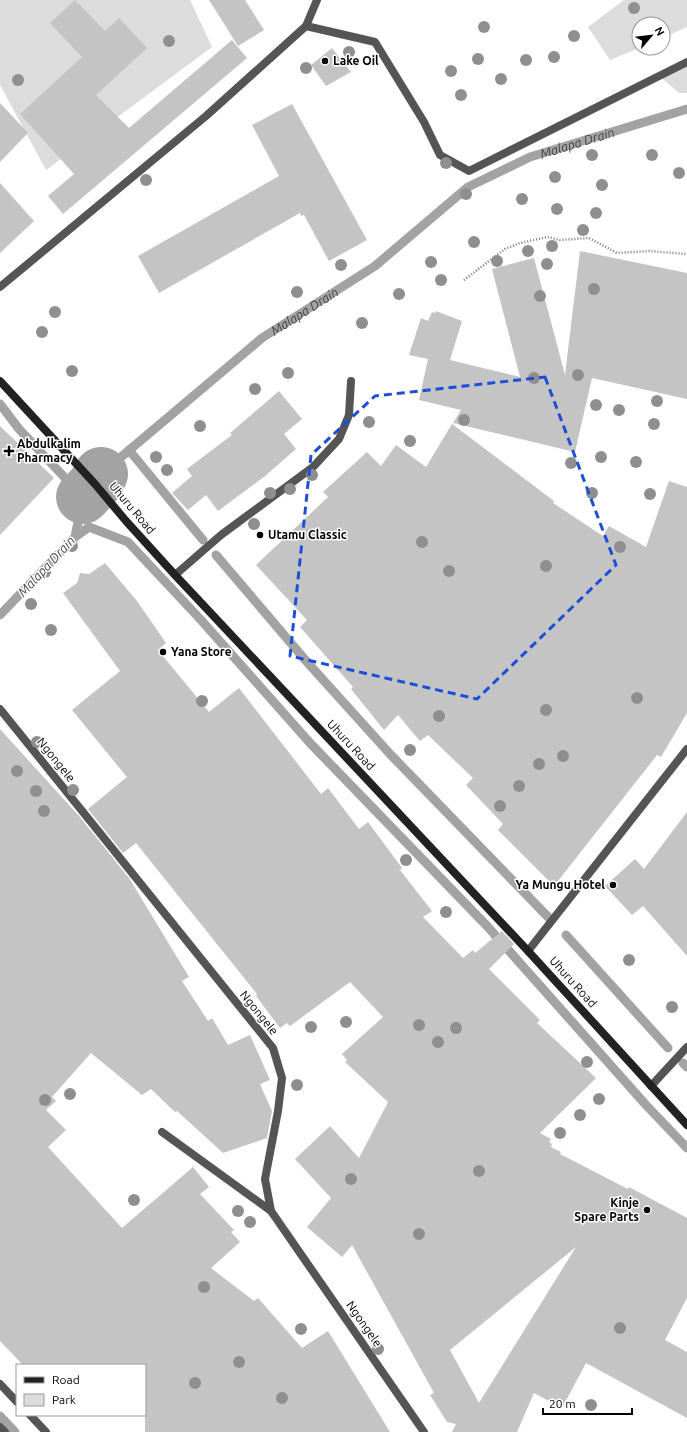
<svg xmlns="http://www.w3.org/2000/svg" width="687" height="1432" viewBox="0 0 687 1432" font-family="Ubuntu,sans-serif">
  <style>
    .green { fill: #dcdcdc }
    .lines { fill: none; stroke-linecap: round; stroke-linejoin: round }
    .stream { stroke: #a3a3a3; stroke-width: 9 }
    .river { stroke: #a3a3a3; stroke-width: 54 }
    .building { fill: #c4c4c4; fill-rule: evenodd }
    .path { stroke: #777; stroke-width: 2.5; stroke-dasharray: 1 2; stroke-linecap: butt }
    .service { stroke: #555; stroke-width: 8 }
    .minor { stroke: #555; stroke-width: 8 }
    .secondary { stroke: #222; stroke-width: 8 }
    .tree { fill: #8f8f8f }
    .marked { fill: none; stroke: #1d4ed8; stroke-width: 3; stroke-dasharray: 8 5; stroke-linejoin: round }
    .poi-dot { fill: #000; stroke: #fff; stroke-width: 1.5 }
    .labels { text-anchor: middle; stroke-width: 3; stroke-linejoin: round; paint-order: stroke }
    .poi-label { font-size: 12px; font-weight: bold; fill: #000; stroke: #fff; text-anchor: start }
    .street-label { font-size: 12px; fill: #000; stroke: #fff }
    .water-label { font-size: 13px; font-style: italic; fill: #444; stroke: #fff }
  </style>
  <rect width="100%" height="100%" fill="#fff"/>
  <g class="green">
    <polygon points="0,0 190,0 212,47 46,170 0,85"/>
    <polygon points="624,0 687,0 687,27 663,38 663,24 639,24 639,48 610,60 588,27"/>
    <polygon points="687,59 687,93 679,93 657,74"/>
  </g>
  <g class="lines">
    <g class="stream">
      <polyline points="0,404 19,429 83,497 75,537 0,615"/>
      <polyline points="129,450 203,540"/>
      <path id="s1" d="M101,474l161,-136 113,-72 93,-79 62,-30 157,-48"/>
      <polyline points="75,537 89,527 128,542 201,620 310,743 487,926 646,1105 687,1148"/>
      <polyline points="216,555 307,662 390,754 549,918"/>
      <polyline points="566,935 668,1048"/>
      <polyline points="683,1063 687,1067"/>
      <polyline points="0,1416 15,1432"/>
    </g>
    <polyline class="river" points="83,497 95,484 101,474"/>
  </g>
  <g class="building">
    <polygon points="75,0 105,31 119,18 147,48 96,95 129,128 232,40 247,58 63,214 48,196 74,174 20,114 82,57 50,23"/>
    <polygon points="209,0 245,0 264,30 238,46"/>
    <polygon points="332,48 351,72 326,86 311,65"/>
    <polygon points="0,103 28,133 0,162"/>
    <polygon points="292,104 367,240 329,261 304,215 301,216 300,213 159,293 138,256 279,176 252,125"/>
    <polygon points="0,183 34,221 0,253"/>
    <polygon points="580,251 687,273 687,399 592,378 575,452 453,423 461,410 419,400 428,359 409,355 421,318 428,321 432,312 435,313 436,311 462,321 450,360 520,377 492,269 534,258 565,375"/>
    <polygon points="279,391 302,419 284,434 296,449 265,476 218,511 206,495 188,510 172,493 192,476 187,469 232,435 230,433"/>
    <polygon points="452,424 554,501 553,503 603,536 609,526 646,547 669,481 687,487 687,713 661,757 657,755 554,886 498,830 503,824 466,785 473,778 428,735 420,741 398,715 384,730 351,689 353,687 300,627 307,620 256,565 328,497 323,492 367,452 381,466 396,445 426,467"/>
    <polygon points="0,426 54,478 0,535"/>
    <path d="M105,563l32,38 29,42 -8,7 51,62 30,-24 82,106 7,-6 31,41 9,-7 34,46 -2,2 32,41 -9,6 40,41 10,-8 2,3 27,-22 12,13 -25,25 51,51 -3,3 59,55 -56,55 11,6 -2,3 3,2 -1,3 10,5 -1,2 68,35 1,-2 58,31v80l-22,42 22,12v66l-101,-55 -24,45 -28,-15 -17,39h-65l4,-8 -9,-2 -17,-27 4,-2 -82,-148 -10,12 -35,-30 24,-29 -36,-39 35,-33 29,32 29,-56 -43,-40 2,-2 -5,-6 41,-37 -33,-35 -60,44 -3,-3 -7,5 -24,-32 1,-2 -121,-151 -13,10 -35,-44 39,-32 -55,-67 48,-39 -57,-78 14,-10 3,-10 9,1zM576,1247l-97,156 -29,-53z"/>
    <polygon points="0,729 79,816 129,878 189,977 182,981 208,1021 212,1018 228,1045 250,1035 270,1080 260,1084 272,1111 267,1138 223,1153 177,1111 175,1112 151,1089 142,1095 91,1053 52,1097 56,1101 46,1110 66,1130 48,1147 122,1228 193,1167 209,1187 200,1194 234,1230 231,1232 240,1242 211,1268 254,1301 258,1298 302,1348 328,1331 390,1432 145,1432 145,1365 23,1365 0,1341"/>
    <polygon points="687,812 687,956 643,906 632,915 605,886 635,859 644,869"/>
  </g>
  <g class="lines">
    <polyline class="path" points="464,280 505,249 520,243 547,237 560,240 589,238 617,253 649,251 687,254"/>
    <g class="service">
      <polyline points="306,26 317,0"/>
      <polyline points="651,1086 687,1047"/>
      <polyline points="162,1132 271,1211"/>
      <polyline points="0,1427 5,1432"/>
    </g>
    <g class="minor">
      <polyline points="0,287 206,116 306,26 375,42 424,122 440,155 469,171 687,62"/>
      <polyline points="175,575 221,535 313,467 339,439 349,415 351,381"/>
      <polyline points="0,709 273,1048 282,1078 278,1111 265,1179 271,1211 424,1432"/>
      <polyline points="528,951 687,749"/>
      <polyline points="0,1384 17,1402"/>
      <polyline points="30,1415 46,1432"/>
    </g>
    <polyline class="secondary" points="0,381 95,484 126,521 175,575 528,951 687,1125"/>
  </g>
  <g class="tree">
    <circle cx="634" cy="8" r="6"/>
    <circle cx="484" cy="27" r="6"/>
    <circle cx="574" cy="36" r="6"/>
    <circle cx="169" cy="41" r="6"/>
    <circle cx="349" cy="52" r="6"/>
    <circle cx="554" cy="57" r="6"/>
    <circle cx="478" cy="59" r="6"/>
    <circle cx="526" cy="60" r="6"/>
    <circle cx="306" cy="68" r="6"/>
    <circle cx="451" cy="71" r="6"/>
    <circle cx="501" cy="79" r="6"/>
    <circle cx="18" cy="80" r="6"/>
    <circle cx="461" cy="95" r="6"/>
    <circle cx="592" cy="155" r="6"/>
    <circle cx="652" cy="155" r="6"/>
    <circle cx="446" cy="163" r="6"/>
    <circle cx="679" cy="173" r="6"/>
    <circle cx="555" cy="177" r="6"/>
    <circle cx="146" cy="180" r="6"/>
    <circle cx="602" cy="185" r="6"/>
    <circle cx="466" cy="194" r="6"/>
    <circle cx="522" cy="199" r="6"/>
    <circle cx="557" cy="209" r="6"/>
    <circle cx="596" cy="213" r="6"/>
    <circle cx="583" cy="230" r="6"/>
    <circle cx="474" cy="242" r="6"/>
    <circle cx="552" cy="246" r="6"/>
    <circle cx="528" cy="251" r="6"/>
    <circle cx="497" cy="261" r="6"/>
    <circle cx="431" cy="262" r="6"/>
    <circle cx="547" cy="264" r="6"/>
    <circle cx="341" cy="265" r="6"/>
    <circle cx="441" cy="280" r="6"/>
    <circle cx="594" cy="289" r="6"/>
    <circle cx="297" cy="292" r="6"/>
    <circle cx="399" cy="294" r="6"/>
    <circle cx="540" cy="296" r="6"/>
    <circle cx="55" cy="312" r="6"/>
    <circle cx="362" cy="323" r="6"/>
    <circle cx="42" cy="332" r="6"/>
    <circle cx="72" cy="371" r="6"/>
    <circle cx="288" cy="373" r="6"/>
    <circle cx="578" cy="375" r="6"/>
    <circle cx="534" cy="378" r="6"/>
    <circle cx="255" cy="389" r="6"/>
    <circle cx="657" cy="401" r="6"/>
    <circle cx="596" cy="405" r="6"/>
    <circle cx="619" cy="410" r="6"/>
    <circle cx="464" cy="420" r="6"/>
    <circle cx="369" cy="422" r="6"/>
    <circle cx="654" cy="424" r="6"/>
    <circle cx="200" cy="426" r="6"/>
    <circle cx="410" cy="441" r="6"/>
    <circle cx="156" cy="457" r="6"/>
    <circle cx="601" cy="457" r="6"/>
    <circle cx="636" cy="462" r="6"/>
    <circle cx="571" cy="463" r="6"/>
    <circle cx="167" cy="470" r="6"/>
    <circle cx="312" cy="475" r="6"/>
    <circle cx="290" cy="489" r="6"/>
    <circle cx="270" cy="493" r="6"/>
    <circle cx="592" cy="493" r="6"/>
    <circle cx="650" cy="494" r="6"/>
    <circle cx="254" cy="524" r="6"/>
    <circle cx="422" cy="542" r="6"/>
    <circle cx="72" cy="546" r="6"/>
    <circle cx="620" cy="547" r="6"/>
    <circle cx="546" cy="566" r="6"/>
    <circle cx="449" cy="571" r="6"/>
    <circle cx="45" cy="572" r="6"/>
    <circle cx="31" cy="604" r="6"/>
    <circle cx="51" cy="630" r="6"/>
    <circle cx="637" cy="698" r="6"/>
    <circle cx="202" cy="701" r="6"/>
    <circle cx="546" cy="710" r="6"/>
    <circle cx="439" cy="716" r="6"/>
    <circle cx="37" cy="742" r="6"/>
    <circle cx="410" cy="750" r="6"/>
    <circle cx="563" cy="756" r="6"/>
    <circle cx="539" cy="764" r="6"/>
    <circle cx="17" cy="771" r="6"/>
    <circle cx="519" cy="786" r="6"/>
    <circle cx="73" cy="790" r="6"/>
    <circle cx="36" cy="791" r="6"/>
    <circle cx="500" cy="806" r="6"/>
    <circle cx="44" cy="811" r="6"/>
    <circle cx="406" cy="860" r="6"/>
    <circle cx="446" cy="912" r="6"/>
    <circle cx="629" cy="960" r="6"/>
    <circle cx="672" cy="1007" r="6"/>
    <circle cx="346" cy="1022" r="6"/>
    <circle cx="419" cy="1025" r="6"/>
    <circle cx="311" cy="1027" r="6"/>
    <circle cx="456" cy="1028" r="6"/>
    <circle cx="438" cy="1042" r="6"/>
    <circle cx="587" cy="1062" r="6"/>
    <circle cx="297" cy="1085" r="6"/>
    <circle cx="70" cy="1094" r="6"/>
    <circle cx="599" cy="1099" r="6"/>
    <circle cx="45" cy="1100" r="6"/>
    <circle cx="580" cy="1115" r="6"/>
    <circle cx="560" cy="1133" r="6"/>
    <circle cx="479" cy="1171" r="6"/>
    <circle cx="351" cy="1179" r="6"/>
    <circle cx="134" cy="1200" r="6"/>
    <circle cx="238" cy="1211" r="6"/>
    <circle cx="250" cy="1222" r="6"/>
    <circle cx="419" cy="1234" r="6"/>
    <circle cx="204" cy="1287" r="6"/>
    <circle cx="620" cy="1328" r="6"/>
    <circle cx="301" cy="1329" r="6"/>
    <circle cx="378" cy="1349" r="6"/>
    <circle cx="239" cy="1362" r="6"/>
    <circle cx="195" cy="1383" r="6"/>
    <circle cx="282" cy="1398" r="6"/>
    <circle cx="591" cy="1405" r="6"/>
  </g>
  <path class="marked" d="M545,377l71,188 -139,134 -187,-43 21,-201 64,-59z"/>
  <g class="poi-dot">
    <circle cx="325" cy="61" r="4"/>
    <path d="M7 445h4v4h4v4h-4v4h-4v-4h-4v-4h4z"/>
    <circle cx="260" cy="535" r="4"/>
    <circle cx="163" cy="652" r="4"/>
    <circle cx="613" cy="885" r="4"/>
    <circle cx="647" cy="1210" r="4"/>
  </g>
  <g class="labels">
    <g class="poi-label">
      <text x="333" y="65">Lake Oil</text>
      <text x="17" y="448">Abdulkalim<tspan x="17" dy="14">Pharmacy</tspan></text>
      <text x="268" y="539">Utamu Classic</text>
      <text x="171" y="656">Yana Store</text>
      <text x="605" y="889" text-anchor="end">Ya Mungu Hotel</text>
      <text x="639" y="1207" text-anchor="end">Kinje<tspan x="639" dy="14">Spare Parts</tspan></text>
    </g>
    <g class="street-label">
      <text transform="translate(132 508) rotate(50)" y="4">Uhuru Road</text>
      <text transform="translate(351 745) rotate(47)" y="4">Uhuru Road</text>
      <text transform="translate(56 760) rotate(51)" y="4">Ngongele</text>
      <text transform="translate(573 982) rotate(48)" y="4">Uhuru Road</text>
      <text transform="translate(259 1013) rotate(51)" y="4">Ngongele</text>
      <text transform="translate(364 1324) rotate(55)" y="4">Ngongele</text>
    </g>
    <g class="water-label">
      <text dy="5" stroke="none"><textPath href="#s1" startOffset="585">Malapa Drain</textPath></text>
      <text dy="5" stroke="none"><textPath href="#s1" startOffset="261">Malapa Drain</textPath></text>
      <text transform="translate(46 566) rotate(-47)" y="5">Malapa Drain</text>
    </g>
  </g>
  <rect x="16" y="1364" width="130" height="52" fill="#ffffff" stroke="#999999"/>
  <rect x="24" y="1377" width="20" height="6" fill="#222222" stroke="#999999"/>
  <text x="52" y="1384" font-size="12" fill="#000000">Road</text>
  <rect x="24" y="1394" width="20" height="12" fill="#dcdcdc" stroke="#999999"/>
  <text x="52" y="1404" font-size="12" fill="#000000">Park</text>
  <g transform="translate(651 36) rotate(62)"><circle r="19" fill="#ffffff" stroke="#999999"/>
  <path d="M0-3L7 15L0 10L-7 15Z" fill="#000000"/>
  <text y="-6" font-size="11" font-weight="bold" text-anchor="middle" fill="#000000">N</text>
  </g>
  <path d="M543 1408v6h89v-6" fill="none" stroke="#000000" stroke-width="2"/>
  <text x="549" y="1408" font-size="12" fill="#000000" stroke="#ffffff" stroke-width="3" paint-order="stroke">20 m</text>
</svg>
